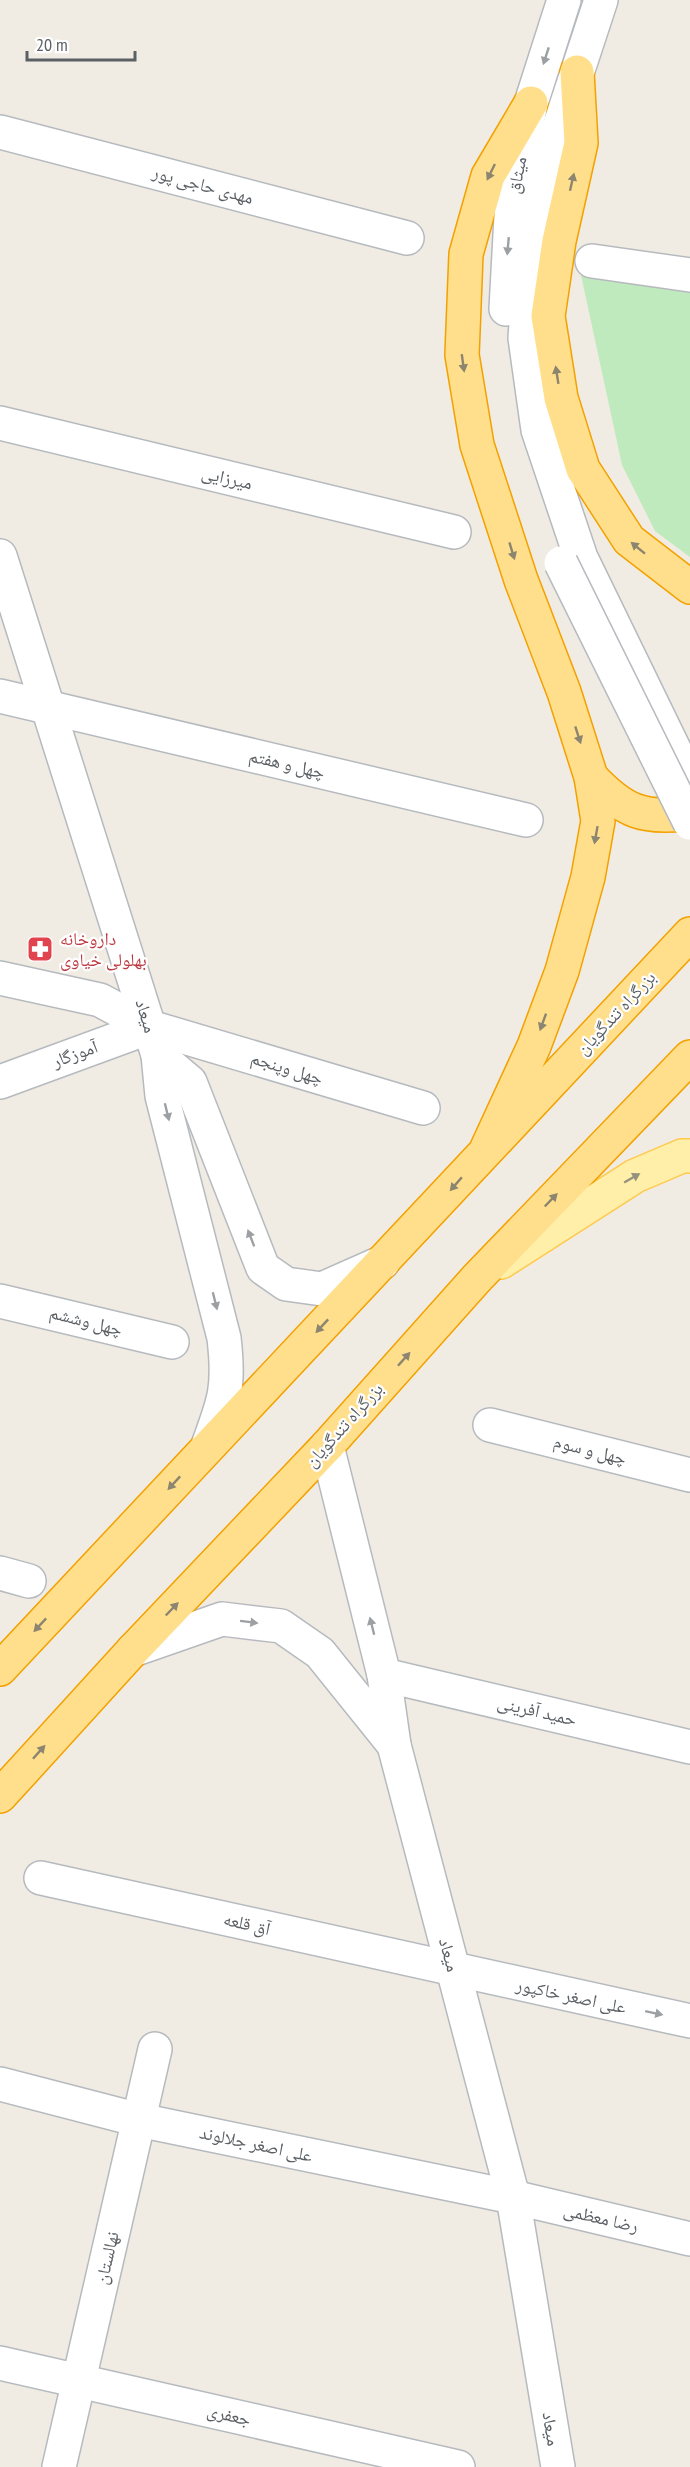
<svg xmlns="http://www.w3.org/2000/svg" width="690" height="2467" viewBox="0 0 690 2467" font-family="'PT Sans Narrow','Noto Naskh Arabic',sans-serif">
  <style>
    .green { fill: #beeabd }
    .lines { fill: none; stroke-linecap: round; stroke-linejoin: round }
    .minor-casing { stroke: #b6babf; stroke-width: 36 }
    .major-casing { stroke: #ffc94d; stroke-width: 36 }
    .highway-casing { stroke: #f3a100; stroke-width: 36 }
    .minor { stroke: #fff; stroke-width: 33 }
    .major { stroke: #ffefa9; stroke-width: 33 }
    .highway { stroke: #ffdf8b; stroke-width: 33 }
    .minor-bridge-casing { stroke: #b6babf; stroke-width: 36; stroke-linecap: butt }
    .minor-bridge { stroke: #fff; stroke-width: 33 }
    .oneway { fill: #9da0a3 }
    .oneway2 { fill: #8c8670 }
    .oneway3 { fill: #94927d }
    .labels { text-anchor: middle; stroke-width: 4.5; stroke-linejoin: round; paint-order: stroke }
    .street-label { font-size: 18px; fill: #5b6065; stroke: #fff }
    .health-label { font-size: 18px; fill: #be3a42; stroke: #fff; text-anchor: start }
  </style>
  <rect width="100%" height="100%" fill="#f0ece3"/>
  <polygon class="green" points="581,275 690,293 690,557 655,531 622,465"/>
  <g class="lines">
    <g class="minor-casing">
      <g id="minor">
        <polyline points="601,0 556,137 532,240 525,338 538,430 581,558 690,782"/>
        <polyline points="0,132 407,238"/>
        <polyline points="592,261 690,275"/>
        <polyline points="506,309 512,198 531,103 564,0"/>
        <polyline points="0,423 454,532"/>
        <path d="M0,556l158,499 4,41 62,242c6,51 0,64 -17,110"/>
        <polyline points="0,696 526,820"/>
        <polyline points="0,978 100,1000 150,1027 423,1108"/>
        <polyline points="158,1055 190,1082 263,1268 286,1284 322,1289 383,1262"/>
        <polyline points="0,1082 150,1027"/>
        <polyline points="0,1301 172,1342"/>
        <polyline points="490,1425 690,1475"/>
        <polyline points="327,1446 384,1675 394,1745 513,2197 558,2467"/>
        <polyline points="0,1573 29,1581"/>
        <polyline points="133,1650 222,1619 281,1626 320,1653 394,1745"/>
        <polyline points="384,1675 690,1747"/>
        <polyline points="41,1878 690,2021"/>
        <polyline points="0,2084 139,2120 513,2197 690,2239"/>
        <polyline points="0,2363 458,2467"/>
        <polyline points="59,2467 155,2049"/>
      </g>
    </g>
    <g class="major-casing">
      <polyline id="major" points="501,1262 635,1176 682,1156 690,1156"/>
    </g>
    <g class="highway-casing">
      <g id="highway">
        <polyline points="577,72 581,143 559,241 548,316 561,398 583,469 629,540 690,587"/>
        <path d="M591,777c32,34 52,43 99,36"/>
        <polyline points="487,1148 534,1046 562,971 588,877 598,821 591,777 564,692 521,580 477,445 462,355 466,254 488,176 531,103"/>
        <polyline points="0,1669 690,934"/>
        <polyline points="0,1796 133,1650 327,1446 477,1278 690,1057"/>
      </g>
    </g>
    <use href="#minor" class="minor"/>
    <use href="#major" class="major"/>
    <use href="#highway" class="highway"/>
    <g class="minor-bridge-casing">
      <polyline id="minor-bridge" points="561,563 690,823"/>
    </g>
    <use href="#minor-bridge" class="minor-bridge"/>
  </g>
  <defs><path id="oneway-solid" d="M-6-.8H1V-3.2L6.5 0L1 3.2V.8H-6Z" transform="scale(1.5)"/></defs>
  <g class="oneway">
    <use href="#oneway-solid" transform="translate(546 56) rotate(108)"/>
    <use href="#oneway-solid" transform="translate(508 246) rotate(95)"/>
    <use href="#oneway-solid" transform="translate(167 1112) rotate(76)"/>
    <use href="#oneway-solid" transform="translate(251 1238) rotate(-111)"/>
    <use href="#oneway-solid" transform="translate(215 1301) rotate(76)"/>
    <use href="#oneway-solid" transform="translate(249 1622) rotate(7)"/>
    <use href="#oneway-solid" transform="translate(372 1626) rotate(-104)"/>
    <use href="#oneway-solid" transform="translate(654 2013) rotate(12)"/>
  </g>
  <g class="oneway2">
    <use href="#oneway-solid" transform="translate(491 172) rotate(116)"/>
    <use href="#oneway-solid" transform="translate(572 182) rotate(-77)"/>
    <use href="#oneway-solid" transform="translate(463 363) rotate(82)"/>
    <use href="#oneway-solid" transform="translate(557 375) rotate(-99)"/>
    <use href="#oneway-solid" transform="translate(638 548) rotate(-141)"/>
    <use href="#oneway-solid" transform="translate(512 551) rotate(73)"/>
    <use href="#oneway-solid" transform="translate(578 735) rotate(72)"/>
    <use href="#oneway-solid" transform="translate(596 835) rotate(100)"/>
    <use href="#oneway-solid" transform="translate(543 1022) rotate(110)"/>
    <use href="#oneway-solid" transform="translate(456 1184) rotate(131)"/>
    <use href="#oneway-solid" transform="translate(551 1200) rotate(-46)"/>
    <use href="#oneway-solid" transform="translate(322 1326) rotate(133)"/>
    <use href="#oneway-solid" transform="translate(404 1359) rotate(-48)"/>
    <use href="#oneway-solid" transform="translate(174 1483) rotate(133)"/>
    <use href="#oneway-solid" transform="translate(172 1609) rotate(-46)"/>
    <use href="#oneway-solid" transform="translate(40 1625) rotate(133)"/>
    <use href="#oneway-solid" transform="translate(39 1752) rotate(-48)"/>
  </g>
  <use class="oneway3" href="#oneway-solid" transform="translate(632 1178) rotate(-30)"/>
  <defs>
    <g id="pharmacy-square" transform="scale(1.35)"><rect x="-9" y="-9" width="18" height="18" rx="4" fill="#e0444e" stroke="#fff"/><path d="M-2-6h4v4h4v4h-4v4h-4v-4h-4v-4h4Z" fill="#fff"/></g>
  </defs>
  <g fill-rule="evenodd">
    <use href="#pharmacy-square" x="40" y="949"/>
  </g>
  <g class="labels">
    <g class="street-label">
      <text transform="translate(517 175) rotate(-78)" y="6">میثاق</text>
      <text transform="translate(203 185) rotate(15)" y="6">مهدی حاجی پور</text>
      <text transform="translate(227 478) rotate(13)" y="6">میرزایی</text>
      <text transform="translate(287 764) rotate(13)" y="6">چهل و هفتم</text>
      <text transform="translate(616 1013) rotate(-47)" y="6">بزرگراه تندگویان</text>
      <text transform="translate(146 1016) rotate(73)" y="6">میعاد</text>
      <text transform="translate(75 1054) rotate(-20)" y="6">آموزگار</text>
      <text transform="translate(287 1068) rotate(17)" y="6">چهل وپنجم</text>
      <text transform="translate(86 1321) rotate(14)" y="6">چهل وششم</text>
      <text transform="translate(344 1425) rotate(-48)" y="6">بزرگراه تندگویان</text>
      <text transform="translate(590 1450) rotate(14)" y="6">چهل و سوم</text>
      <text transform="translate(537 1711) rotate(13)" y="6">حمید آفرینی</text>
      <text transform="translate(247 1924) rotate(13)" y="6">آق قلعه</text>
      <text transform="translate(449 1955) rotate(75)" y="6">میعاد</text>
      <text transform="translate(571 1996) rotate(12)" y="6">علی اصغر خاکپور</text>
      <text transform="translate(256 2144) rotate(12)" y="6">علی اصغر جلالوند</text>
      <text transform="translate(601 2218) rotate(13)" y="6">رضا معظمی</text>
      <text transform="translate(107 2258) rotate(-77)" y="6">نهالستان</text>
      <text transform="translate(229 2415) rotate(13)" y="6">جعفری</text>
      <text transform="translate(551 2429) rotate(81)" y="6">میعاد</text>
    </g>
    <g class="health-label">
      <text x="60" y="945">داروخانه<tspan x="60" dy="21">بهلولی خیاوی</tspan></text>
    </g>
  </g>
  <path d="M27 51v9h108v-9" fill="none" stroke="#5b6065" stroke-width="3"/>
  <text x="36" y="51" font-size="18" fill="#5b6065" stroke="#ffffff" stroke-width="4.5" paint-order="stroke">20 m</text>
</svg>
